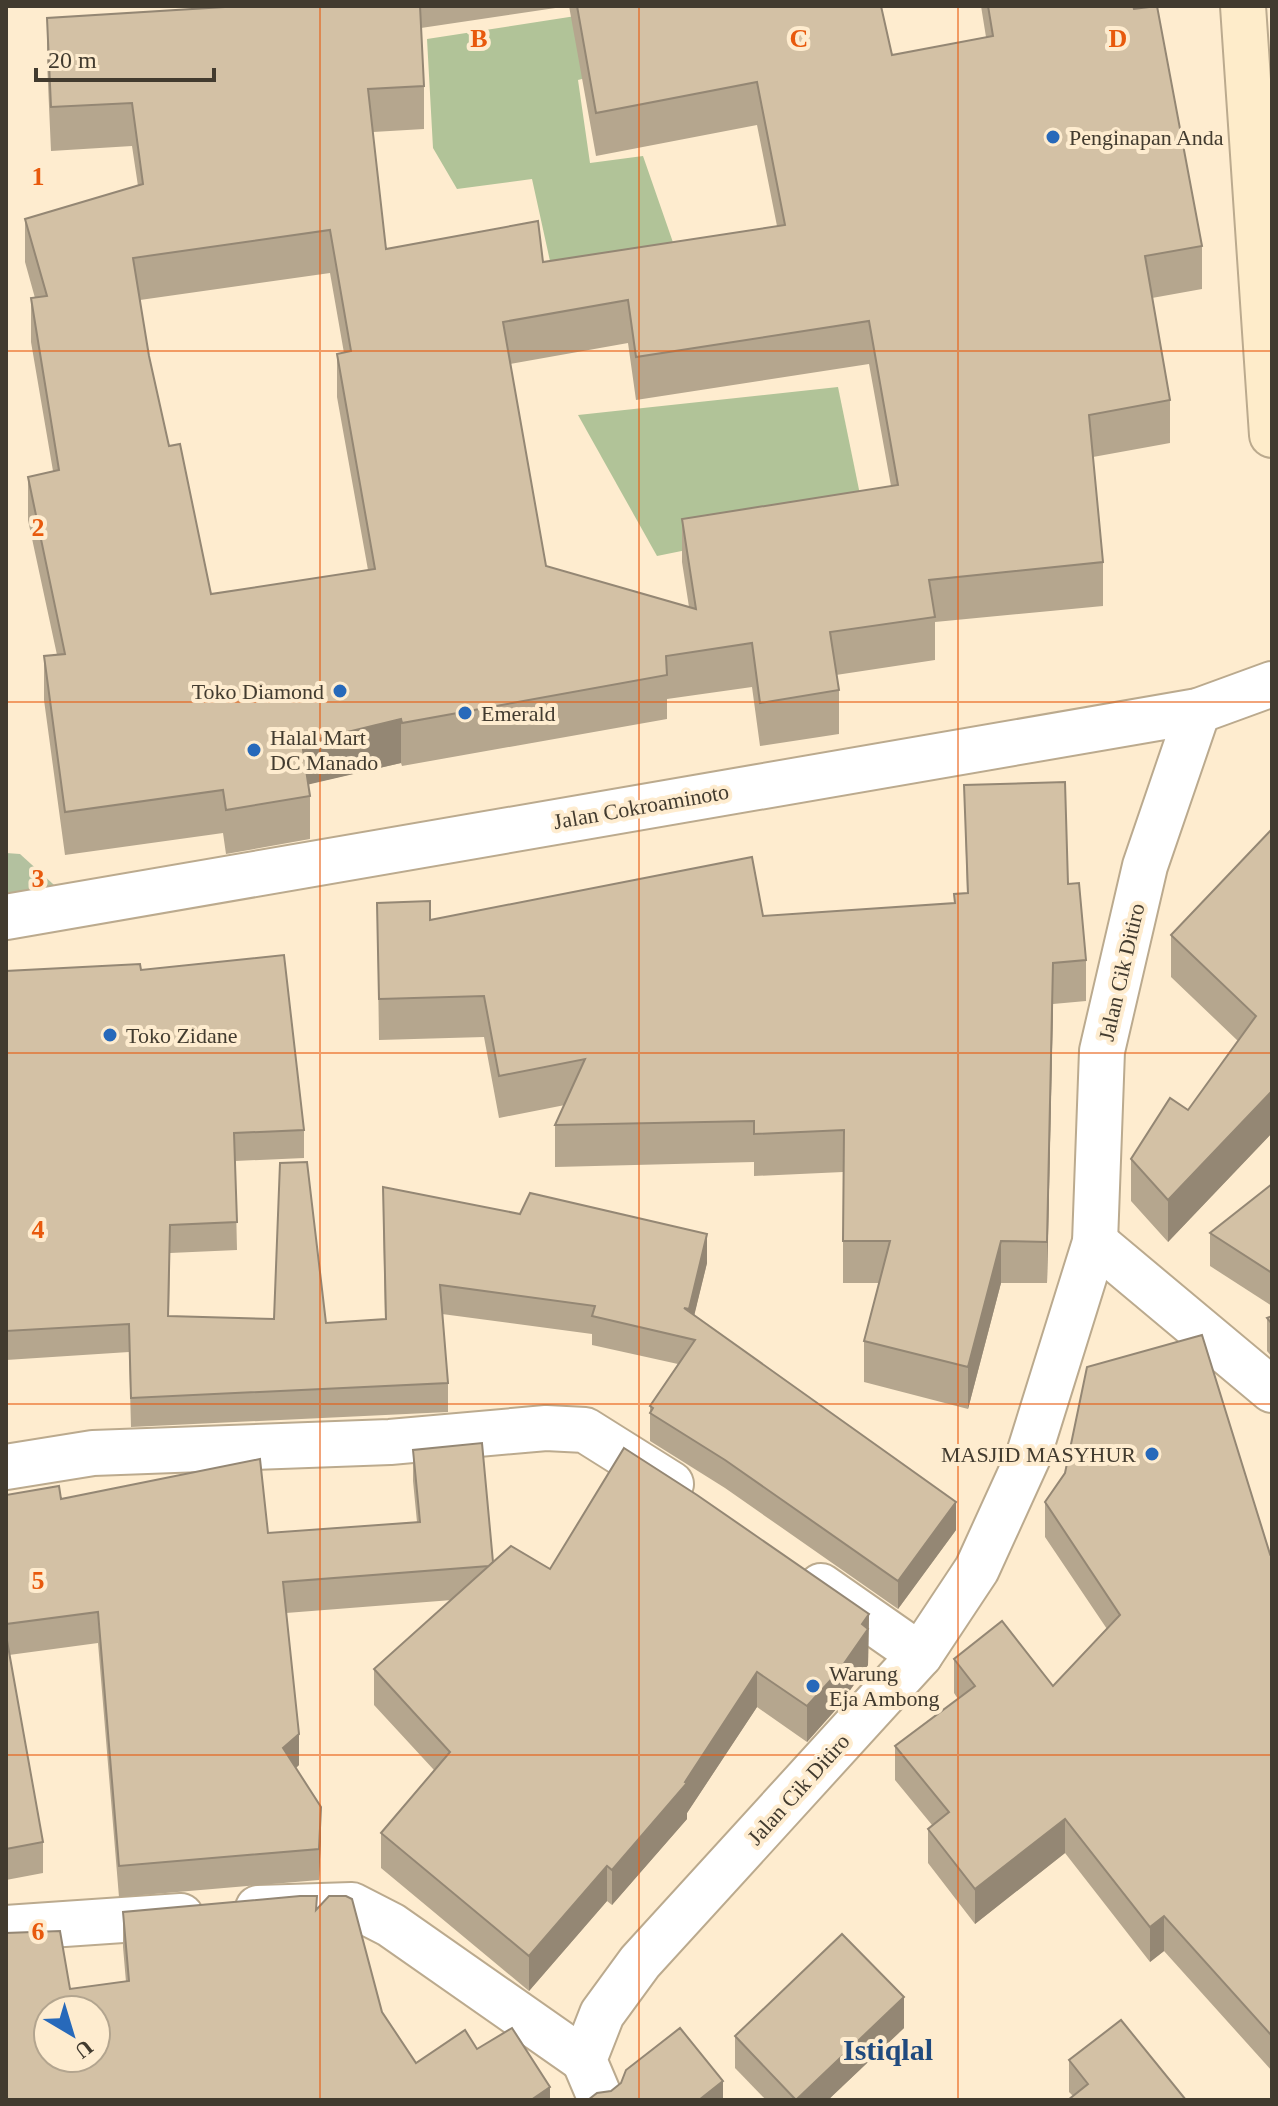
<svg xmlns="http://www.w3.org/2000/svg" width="1278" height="2106" viewBox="0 0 1278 2106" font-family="'Times New Roman',serif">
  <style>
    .green { fill: #b3c19f }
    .forest { fill: #b1c398 }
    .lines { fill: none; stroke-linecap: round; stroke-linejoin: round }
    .minor-casing { stroke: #bbaa8e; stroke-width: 48 }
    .tertiary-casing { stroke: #bbaa8e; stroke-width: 48 }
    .secondary-casing { stroke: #bbaa8e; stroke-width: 48 }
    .minor { stroke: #fff; stroke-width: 44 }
    .tertiary { stroke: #fff; stroke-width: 44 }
    .secondary { stroke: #feecca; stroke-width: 44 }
    .wall { fill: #b5a68e; fill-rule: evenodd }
    .shaded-wall { fill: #948774 }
    .building { fill: #d3c1a5; stroke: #948774; stroke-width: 2; fill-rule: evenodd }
    .grid { fill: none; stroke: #e8590c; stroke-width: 2; stroke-opacity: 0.55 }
    .poi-dot { fill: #2769ba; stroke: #feeccf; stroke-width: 3 }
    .labels { text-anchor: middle; stroke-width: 8; stroke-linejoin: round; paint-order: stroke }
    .poi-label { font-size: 22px; fill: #423b2f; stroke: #feeccf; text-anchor: start }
    .street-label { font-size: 22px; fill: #423b2f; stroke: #feeccf }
    .district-label { font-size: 30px; font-weight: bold; fill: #204a7e; stroke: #feeccf }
    .grid-label { font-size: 26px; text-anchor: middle; font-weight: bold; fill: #e8590c; stroke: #feeccf; stroke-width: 8; stroke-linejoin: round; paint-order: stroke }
  </style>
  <rect width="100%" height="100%" fill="#feeccf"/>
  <polygon class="green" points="6,853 20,854 64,894 6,903"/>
  <g class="forest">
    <polygon points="595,13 604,73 578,80 590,163 643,156 676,251 550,261 532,179 457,189 433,148 427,39"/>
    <polygon points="838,387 864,514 657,556 578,415"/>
  </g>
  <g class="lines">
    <g class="minor-casing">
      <g id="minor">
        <polyline points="1095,1242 1272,1390"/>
        <polyline points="6,1467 93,1453 390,1442 546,1428 585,1430 671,1484"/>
        <polyline points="821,1586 920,1655"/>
        <polyline points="258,1908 352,1905 391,1925 584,2060"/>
        <polyline points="6,1928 181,1916"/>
        <polyline points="601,2100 584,2060 602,2014 640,1962 920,1655 977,1569 1028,1457 1095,1242 1102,1051 1145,866 1198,711"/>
      </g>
    </g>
    <g class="tertiary-casing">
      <polyline id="tertiary" points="6,917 1198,711 1272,684"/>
    </g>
    <g class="secondary-casing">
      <polyline id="secondary" points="1243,6 1272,435"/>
    </g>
    <use href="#minor" class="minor"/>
    <use href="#tertiary" class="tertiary"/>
    <use href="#secondary" class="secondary"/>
  </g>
  <g class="wall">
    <path d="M220,6h661l11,49 94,-18 -5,-31h152l69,240v43l-50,9 18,102v43l-77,14 10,105v44l-168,16v38l-99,15 3,15v44l-79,12 -8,-59 -85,12v20l-265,47 -1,-3 -93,21 2,12v43l-84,15 -3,-21 -158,22 -21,-155v-44l13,-1 -29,-135v-43l25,-6 -22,-129v-44h4l-10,-36v-43l113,-33 -6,-40 -81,5 -4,-90v-43l173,-10zM569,6l27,150 161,-31 20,101 -234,36 -157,-13 -13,-117 51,-3v-43l-3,-58zM330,273l14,80 -7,1v43l31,173 -157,24 -42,-148 -20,-90 -9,-56zM628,343l8,57 233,-36 22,122 -209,33v43l7,45 -143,-41 -36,-202z"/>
    <polygon points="964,785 1068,884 1086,960 1086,1001 1053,1004 1047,1283 1001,1283 968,1409 864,1382 864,1341 879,1283 843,1283 843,1172 754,1176 754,1162 555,1167 555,1125 565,1105 499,1118 484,1037 379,1040 377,903 430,920 763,916 954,903 967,893"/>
    <polygon points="1272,829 1272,1133 1168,1242 1131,1201 1131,1159 1188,1110 1238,1041 1171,977 1171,935"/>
    <polygon points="141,970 304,1130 304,1158 235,1161 237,1250 170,1253 169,1316 326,1323 385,1319 383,1215 707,1263 694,1315 956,1530 898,1609 725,1488 650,1441 650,1406 678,1364 592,1345 592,1334 442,1314 448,1383 448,1412 131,1427 129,1352 6,1360 6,971"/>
    <polygon points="1272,1184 1272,1306 1210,1266 1210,1233"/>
    <polygon points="1272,1316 1272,1357 1267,1351 1267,1318"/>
    <polygon points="413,1450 493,1562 550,1569 869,1614 868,1665 838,1707 807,1742 757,1707 687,1813 687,1819 612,1905 607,1901 529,1991 381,1868 381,1833 434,1770 374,1705 374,1669 452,1600 286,1613 299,1765 296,1768 321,1838 319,1880 119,1897 98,1643 9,1655 43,1842 43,1873 6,1880 6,1495 61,1499 268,1533 417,1522 413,1481"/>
    <polygon points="1045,1502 1270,1554 1272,1552 1272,2071 1164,1951 1150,1962 1065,1853 975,1924 928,1863 928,1829 932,1825 895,1780 895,1746 958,1699 954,1693 954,1659 1053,1686 1107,1629 1045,1537"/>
    <polygon points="317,1910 382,2012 416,2063 477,2049 550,2100 70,1989 126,1982 123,1947 123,1912"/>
    <polygon points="904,2028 828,2100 766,2100 735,2068 735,2036"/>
    <polygon points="1069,2060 1186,2100 1073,2096 1069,2092"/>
  </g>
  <g class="shaded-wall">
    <polygon points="401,719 401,763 302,786 302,743"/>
    <polygon points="1053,963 1053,1004 1047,1283 1047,1242"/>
    <polygon points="1272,1091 1272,1133 1168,1242 1168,1200"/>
    <polygon points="707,1234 707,1263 689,1337 689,1309"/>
    <polygon points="1001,1241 1001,1283 968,1409 968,1367"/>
    <polygon points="956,1502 956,1530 898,1609 898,1581"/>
    <polygon points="869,1614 868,1665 838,1707 807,1742 807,1706"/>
    <polygon points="757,1672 757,1707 687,1813 687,1819 612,1905 612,1870 685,1782"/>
    <polygon points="299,1734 299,1765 283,1779 283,1748"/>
    <polygon points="321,1807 321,1838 319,1880 319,1849"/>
    <polygon points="1065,1819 1065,1853 975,1924 975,1889"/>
    <polygon points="607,1866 607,1901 529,1991 529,1956"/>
    <polygon points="1164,1916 1164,1951 1150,1962 1150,1927"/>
    <polygon points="904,1997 904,2028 828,2100 796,2100"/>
    <polygon points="723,2081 723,2100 699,2100"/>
    <polygon points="550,2087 550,2100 531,2100"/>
  </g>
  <g class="building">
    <path d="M224,6h196l4,80 -56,3 18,160 152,-28 5,41 242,-37 -28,-143 -161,31 -19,-107h304l11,49 101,-19 -5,-30h145l1,3 23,-3 45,240 -57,10 25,144 -81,15 14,147 -174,18 6,37 -105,15 9,58 -79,13 -8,-60 -86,13 1,19 -265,48 -1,-4 -99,24 8,53 -84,14 -3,-20 -158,22 -21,-156 21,-2 -37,-177 31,-7 -28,-172 16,-2 -22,-77 118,-35 -11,-81 -81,4 -4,-89 177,-11zM330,230l21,121 -14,3 38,215 -164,25 -31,-150 -11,2 -20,-90 -16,-98zM628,300l8,57 233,-36 29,164 -216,34 14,90 -150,-43 -43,-244z"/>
    <polygon points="1065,782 1068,884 1079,883 1086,960 1053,963 1047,1242 1001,1241 968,1367 864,1341 890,1241 843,1241 844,1130 754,1134 754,1121 555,1125 585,1059 499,1076 484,996 379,999 377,903 430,901 430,920 752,857 763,916 955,903 954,894 968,893 964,785"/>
    <polygon points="1272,829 1272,1091 1168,1200 1131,1159 1170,1098 1188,1110 1256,1016 1171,935"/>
    <polygon points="284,955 304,1130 234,1133 237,1222 170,1225 168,1316 274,1319 280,1163 307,1162 326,1323 386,1319 383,1187 520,1214 530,1193 707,1234 689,1309 684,1308 956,1502 898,1581 725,1460 650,1413 653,1408 650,1406 695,1340 592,1316 595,1306 440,1285 448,1383 131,1398 129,1324 6,1331 6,971 140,964 141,970"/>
    <polygon points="1272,1184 1272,1273 1210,1233"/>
    <polygon points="1272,1316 1272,1324 1267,1318"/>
    <polygon points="1202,1335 1270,1554 1272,1552 1272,2036 1164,1916 1150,1927 1065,1819 975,1889 928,1829 949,1812 895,1746 975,1686 954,1659 1002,1621 1053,1686 1120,1615 1045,1502 1065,1473 1087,1367"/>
    <polygon points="482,1443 493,1562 489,1566 283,1582 299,1734 283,1748 321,1807 319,1849 119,1866 98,1612 6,1624 6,1495 59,1486 61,1499 260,1459 268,1533 420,1522 413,1450"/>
    <polygon points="624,1448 697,1495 869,1614 862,1624 868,1629 838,1672 807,1706 757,1672 685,1782 687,1783 612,1870 607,1866 529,1956 381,1833 450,1752 374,1669 511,1546 550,1569"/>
    <polygon points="6,1635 43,1842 6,1849"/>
    <path d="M300,1896h17l-1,14 13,-14h17l6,3 30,113 34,51 49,-33 12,19 35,-21 38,59 -19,13h-525v-167l54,-2 10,58 59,-8 -6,-69zM48,2010h48v48h-48z"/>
    <polygon points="842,1934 904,1997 796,2100 735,2036"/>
    <polygon points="1121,2020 1186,2100 1068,2100 1088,2084 1069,2060"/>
    <polygon points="680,2028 723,2081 699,2100 588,2100 597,2093 611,2091 621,2083 626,2070"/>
  </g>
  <path class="grid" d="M320,6v2094M639,6v2094M958,6v2094M6,351h1266M6,702h1266M6,1053h1266M6,1404h1266M6,1755h1266"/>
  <g class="poi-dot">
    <circle cx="1053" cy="137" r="8"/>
    <circle cx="340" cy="691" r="8"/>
    <circle cx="465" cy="713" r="8"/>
    <circle cx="254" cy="750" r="8"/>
    <circle cx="110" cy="1035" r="8"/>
    <circle cx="1152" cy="1454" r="8"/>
    <circle cx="813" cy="1686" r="8"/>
  </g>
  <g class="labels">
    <g class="poi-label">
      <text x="1069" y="145">Penginapan Anda</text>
      <text x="324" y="699" text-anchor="end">Toko Diamond</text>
      <text x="481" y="721">Emerald</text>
      <text x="270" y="745">Halal Mart<tspan x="270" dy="25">DC Manado</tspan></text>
      <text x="126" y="1043">Toko Zidane</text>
      <text x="1136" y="1462" text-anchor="end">MASJID MASYHUR</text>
      <text x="829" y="1681">Warung<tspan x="829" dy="25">Eja Ambong</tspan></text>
    </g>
    <g class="street-label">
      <text transform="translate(641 806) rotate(-10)" y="8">Jalan Cokroaminoto</text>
      <text transform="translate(1121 972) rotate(-77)" y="8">Jalan Cik Ditiro</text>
      <text transform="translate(798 1789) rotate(-48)" y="8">Jalan Cik Ditiro</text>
    </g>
    <g class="district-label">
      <text x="888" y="2060">Istiqlal</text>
    </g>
  </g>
  <g class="grid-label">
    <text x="479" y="47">B</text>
    <text x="799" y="47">C</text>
    <text x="1118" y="47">D</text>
    <text x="38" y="185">1</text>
    <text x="38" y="536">2</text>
    <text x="38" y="887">3</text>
    <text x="38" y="1238">4</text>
    <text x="38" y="1589">5</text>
    <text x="38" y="1940">6</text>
  </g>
  <rect width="1278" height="2106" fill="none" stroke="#423b2f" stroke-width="16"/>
  <g transform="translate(72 2034) rotate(142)"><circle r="38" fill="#feeccf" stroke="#b3a58f" stroke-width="2"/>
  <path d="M0-6L14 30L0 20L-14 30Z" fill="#2769ba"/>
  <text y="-12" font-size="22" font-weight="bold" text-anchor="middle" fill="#423b2f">U</text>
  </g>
  <path d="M36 68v12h178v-12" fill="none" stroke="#423b2f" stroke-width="4"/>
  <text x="48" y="68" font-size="24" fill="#423b2f" stroke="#feeccf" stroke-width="6" paint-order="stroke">20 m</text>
</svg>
